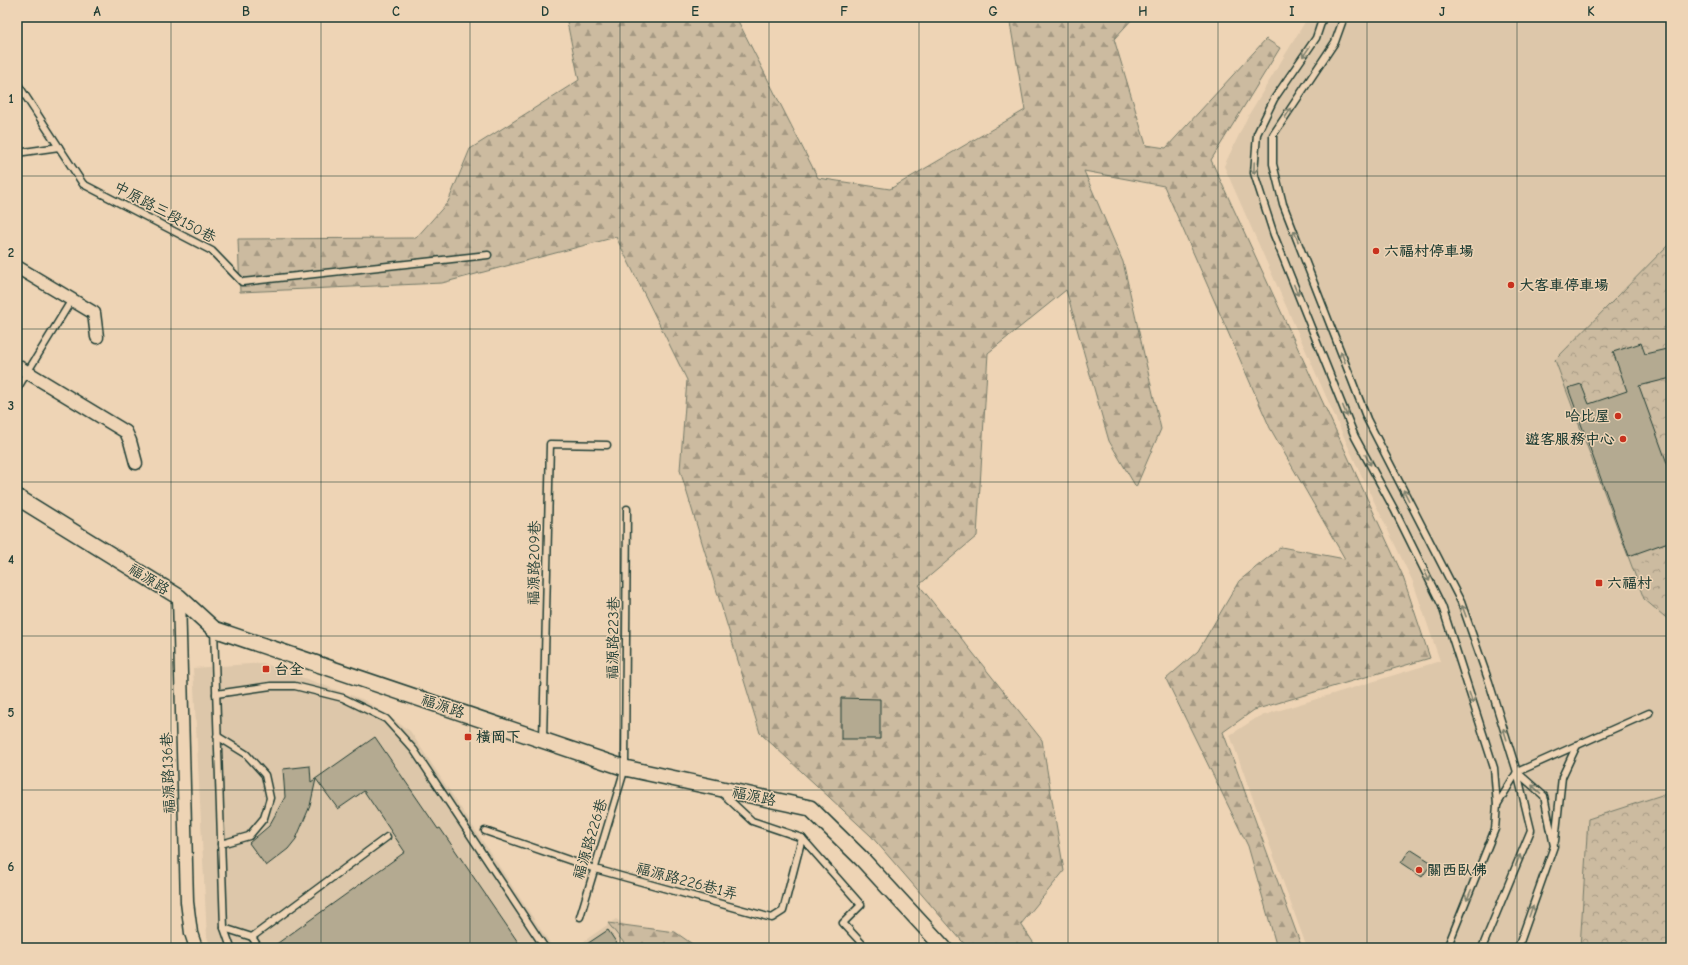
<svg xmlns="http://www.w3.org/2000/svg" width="1688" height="965" viewBox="0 0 1688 965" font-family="'Comic Neue','LXGW WenKai TC',sans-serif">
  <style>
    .built { fill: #ddc7aa }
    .forest { fill: url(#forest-firs); stroke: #767c6a }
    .park { fill: url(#park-crowns); stroke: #767c6a }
    .building { fill: #b4aa91; stroke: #1f3d34 }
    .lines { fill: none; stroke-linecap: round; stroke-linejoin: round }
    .service-casing { stroke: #1f3d34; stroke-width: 9 }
    .minor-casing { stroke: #1f3d34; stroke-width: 15 }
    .tertiary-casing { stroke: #1f3d34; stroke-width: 18 }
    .service { stroke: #eed4b5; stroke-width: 6 }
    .minor { stroke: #eed4b5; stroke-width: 12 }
    .tertiary { stroke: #eed4b5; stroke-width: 15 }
    .oneway { stroke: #7c816e }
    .grid { fill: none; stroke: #1f3d34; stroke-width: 1; stroke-opacity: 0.55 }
    .poi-dot { fill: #c8321e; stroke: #eed4b5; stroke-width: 1.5 }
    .labels { text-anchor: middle; stroke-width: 3; stroke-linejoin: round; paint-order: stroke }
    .street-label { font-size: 15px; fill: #1f3d34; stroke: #eed4b5 }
    .poi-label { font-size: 15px; font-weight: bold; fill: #1f3d34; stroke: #eed4b5; text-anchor: start }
    .neatline { fill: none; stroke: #1f3d34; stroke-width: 1.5 }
    .grid-label { font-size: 13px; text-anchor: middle; font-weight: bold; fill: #1f3d34 }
  </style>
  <defs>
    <pattern id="forest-firs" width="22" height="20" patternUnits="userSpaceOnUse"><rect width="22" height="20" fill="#ccbba0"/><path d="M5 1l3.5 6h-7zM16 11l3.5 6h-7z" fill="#a59983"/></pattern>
    <pattern id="park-crowns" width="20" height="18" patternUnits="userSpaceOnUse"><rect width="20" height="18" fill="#ccbba0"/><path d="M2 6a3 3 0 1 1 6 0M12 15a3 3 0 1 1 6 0" fill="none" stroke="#a59983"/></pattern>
  </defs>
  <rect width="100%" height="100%" fill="#eed4b5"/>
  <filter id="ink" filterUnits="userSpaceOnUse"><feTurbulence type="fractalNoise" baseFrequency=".025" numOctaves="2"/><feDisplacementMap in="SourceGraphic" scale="8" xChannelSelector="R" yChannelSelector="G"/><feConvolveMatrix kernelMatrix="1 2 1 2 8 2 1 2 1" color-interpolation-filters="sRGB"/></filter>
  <g filter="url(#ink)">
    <g class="built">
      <polygon points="1308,17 1671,17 1671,948 1307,948 1230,735 1258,717 1440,661 1413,582 1356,464 1224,166 1248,116"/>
      <polygon points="263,663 364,700 410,731 553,948 211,948 207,937 193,668"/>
      <polygon points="616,919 659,948 574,948"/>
    </g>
    <g class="forest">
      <polygon points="566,17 736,17 818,178 890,189 1025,110 1009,17 1134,17 1114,39 1146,145 1166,148 1266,39 1280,48 1211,160 1402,574 1430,658 1254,710 1223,732 1302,948 1277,948 1248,846 1166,679 1198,651 1239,581 1281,547 1345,559 1270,428 1164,186 1084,171 1123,262 1161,429 1136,487 1109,441 1066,290 988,353 977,536 919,585 1042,740 1064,871 1021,924 1037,948 968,948 871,836 760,733 680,470 687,380 616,237 442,283 240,292 238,239 416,238 448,202 470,149 579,80"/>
      <polygon points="608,923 675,932 698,948 628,948"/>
    </g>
    <g class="park">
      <polygon points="1671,242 1671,622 1644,599 1555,360"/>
      <polygon points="1671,792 1671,948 1580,948 1588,819"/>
    </g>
    <g class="building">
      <polygon points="1641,343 1645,354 1671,348 1671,378 1639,386 1671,474 1671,541 1629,556 1568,388 1581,384 1589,404 1627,391 1613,352"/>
      <polygon points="841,698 880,699 880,739 841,739"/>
      <polygon points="375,737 438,829 440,828 522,948 271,948 405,852 364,791 338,809 316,779 310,806 296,839 288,849 266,866 249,843 269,826 285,797 283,769 310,766 311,782"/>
      <polygon points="1410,849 1432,863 1422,877 1401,863"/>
      <polygon points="608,930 620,948 581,948"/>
    </g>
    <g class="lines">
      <g class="service-casing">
        <g id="service">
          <polyline points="1323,17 1316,38 1274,99 1257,134 1254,173 1274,235 1355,437 1394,509 1442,606 1494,768 1497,805 1495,829 1447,948"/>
          <polyline points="1344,17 1335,42 1273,135 1273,164 1283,204 1367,419 1461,602 1489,682 1517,772 1531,830 1482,948"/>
          <polyline points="17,83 83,184 212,251 242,282 488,255"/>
          <polyline points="17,153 59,147"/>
          <polyline points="17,389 71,301"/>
          <polyline points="214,629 224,928 231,948"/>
          <polyline points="216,694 271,686 295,686 343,698 386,719 414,750 545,948"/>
          <polyline points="217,736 246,754 265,775 270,798 264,818 249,836 221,844"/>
          <polyline points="543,740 550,444 607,445"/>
          <polyline points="1517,772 1544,796 1554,846 1518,948"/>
          <polyline points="1497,805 1517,772 1649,713"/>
          <polyline points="485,831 595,869 772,918 783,911 802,838 752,821 722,793"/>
          <polyline points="802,838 861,905 843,923 866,948"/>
          <polyline points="1555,841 1562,777 1577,745"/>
          <polyline points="580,917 625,768 627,509"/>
          <polyline points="224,928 252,937"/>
          <polyline points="259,948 252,937 387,837"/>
        </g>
      </g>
      <g class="minor-casing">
        <g id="minor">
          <polyline points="17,267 94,313 97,337"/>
          <polyline points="17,366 126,432 130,441 136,463"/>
          <polyline points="179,597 187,902 191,933 196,948"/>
        </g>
      </g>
      <g class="tertiary-casing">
        <polyline id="tertiary" points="17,497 179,597 214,629 625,768 810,808 862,859 944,948"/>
      </g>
      <use href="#service" class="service"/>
      <use href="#minor" class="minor"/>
      <use href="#tertiary" class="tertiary"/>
    </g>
    <defs><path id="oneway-shaft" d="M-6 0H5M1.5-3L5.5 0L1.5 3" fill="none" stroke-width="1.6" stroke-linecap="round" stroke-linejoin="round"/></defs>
    <g class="oneway">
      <use href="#oneway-shaft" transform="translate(1306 52) rotate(125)"/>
      <use href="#oneway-shaft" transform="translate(1288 113) rotate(-57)"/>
      <use href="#oneway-shaft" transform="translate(1254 168) rotate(92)"/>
      <use href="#oneway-shaft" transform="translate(1296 236) rotate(-111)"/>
      <use href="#oneway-shaft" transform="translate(1296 290) rotate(68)"/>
      <use href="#oneway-shaft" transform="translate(1343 357) rotate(-111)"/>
      <use href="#oneway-shaft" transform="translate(1345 411) rotate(68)"/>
      <use href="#oneway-shaft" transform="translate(1368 460) rotate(62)"/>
      <use href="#oneway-shaft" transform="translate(1406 495) rotate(-117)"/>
      <use href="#oneway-shaft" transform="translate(1427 576) rotate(64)"/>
      <use href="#oneway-shaft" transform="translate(1464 611) rotate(-110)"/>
      <use href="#oneway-shaft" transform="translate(1471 698) rotate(72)"/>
      <use href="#oneway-shaft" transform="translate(1505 734) rotate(-107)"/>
      <use href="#oneway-shaft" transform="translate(1536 789) rotate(-137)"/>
      <use href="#oneway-shaft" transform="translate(1518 860) rotate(-67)"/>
      <use href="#oneway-shaft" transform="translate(1469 895) rotate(113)"/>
      <use href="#oneway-shaft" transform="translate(1531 911) rotate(-71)"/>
    </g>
  </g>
  <path class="grid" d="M171,17v931M321,17v931M470,17v931M620,17v931M769,17v931M919,17v931M1068,17v931M1218,17v931M1367,17v931M1517,17v931M17,176h1654M17,329h1654M17,482h1654M17,636h1654M17,790h1654"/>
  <g class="poi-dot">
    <circle cx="1376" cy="251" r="4"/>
    <circle cx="1511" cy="285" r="4"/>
    <circle cx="1618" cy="416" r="4"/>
    <circle cx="1623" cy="439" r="4"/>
    <rect x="1595" y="579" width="8" height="8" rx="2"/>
    <rect x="262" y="665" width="8" height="8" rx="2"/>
    <rect x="464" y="733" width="8" height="8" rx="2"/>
    <circle cx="1419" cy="870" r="4"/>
  </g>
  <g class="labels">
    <g class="street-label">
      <text transform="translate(165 212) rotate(28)" y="5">中原路三段150巷</text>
      <text transform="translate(534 563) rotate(-89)" y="5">福源路209巷</text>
      <text transform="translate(149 579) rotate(32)" y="5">福源路</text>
      <text transform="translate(613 638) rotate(-89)" y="5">福源路223巷</text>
      <text transform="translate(443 706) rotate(19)" y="5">福源路</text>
      <text transform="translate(168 773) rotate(-92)" y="5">福源路136巷</text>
      <text transform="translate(754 796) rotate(12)" y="5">福源路</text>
      <text transform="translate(590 839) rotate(-73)" y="5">福源路226巷</text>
      <text transform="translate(687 881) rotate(15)" y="5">福源路226巷1弄</text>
    </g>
    <g class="poi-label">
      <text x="1384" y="256">六福村停車場</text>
      <text x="1519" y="290">大客車停車場</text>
      <text x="1610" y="421" text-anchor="end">哈比屋</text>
      <text x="1615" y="444" text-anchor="end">遊客服務中心</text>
      <text x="1607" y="588">六福村</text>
      <text x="274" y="674">台全</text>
      <text x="476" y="742">橫岡下</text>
      <text x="1427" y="875">關西臥佛</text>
    </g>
  </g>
  <rect width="1688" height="965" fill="none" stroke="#eed4b5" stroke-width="44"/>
  <rect x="22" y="22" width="1644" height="921" class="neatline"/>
  <g class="grid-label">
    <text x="97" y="16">A</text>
    <text x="246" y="16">B</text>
    <text x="396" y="16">C</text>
    <text x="545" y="16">D</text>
    <text x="695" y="16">E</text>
    <text x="844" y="16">F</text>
    <text x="993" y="16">G</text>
    <text x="1143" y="16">H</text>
    <text x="1292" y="16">I</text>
    <text x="1442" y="16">J</text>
    <text x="1591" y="16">K</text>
    <text x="11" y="103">1</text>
    <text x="11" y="257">2</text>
    <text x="11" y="410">3</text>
    <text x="11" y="564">4</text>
    <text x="11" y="717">5</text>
    <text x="11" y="871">6</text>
  </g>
</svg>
